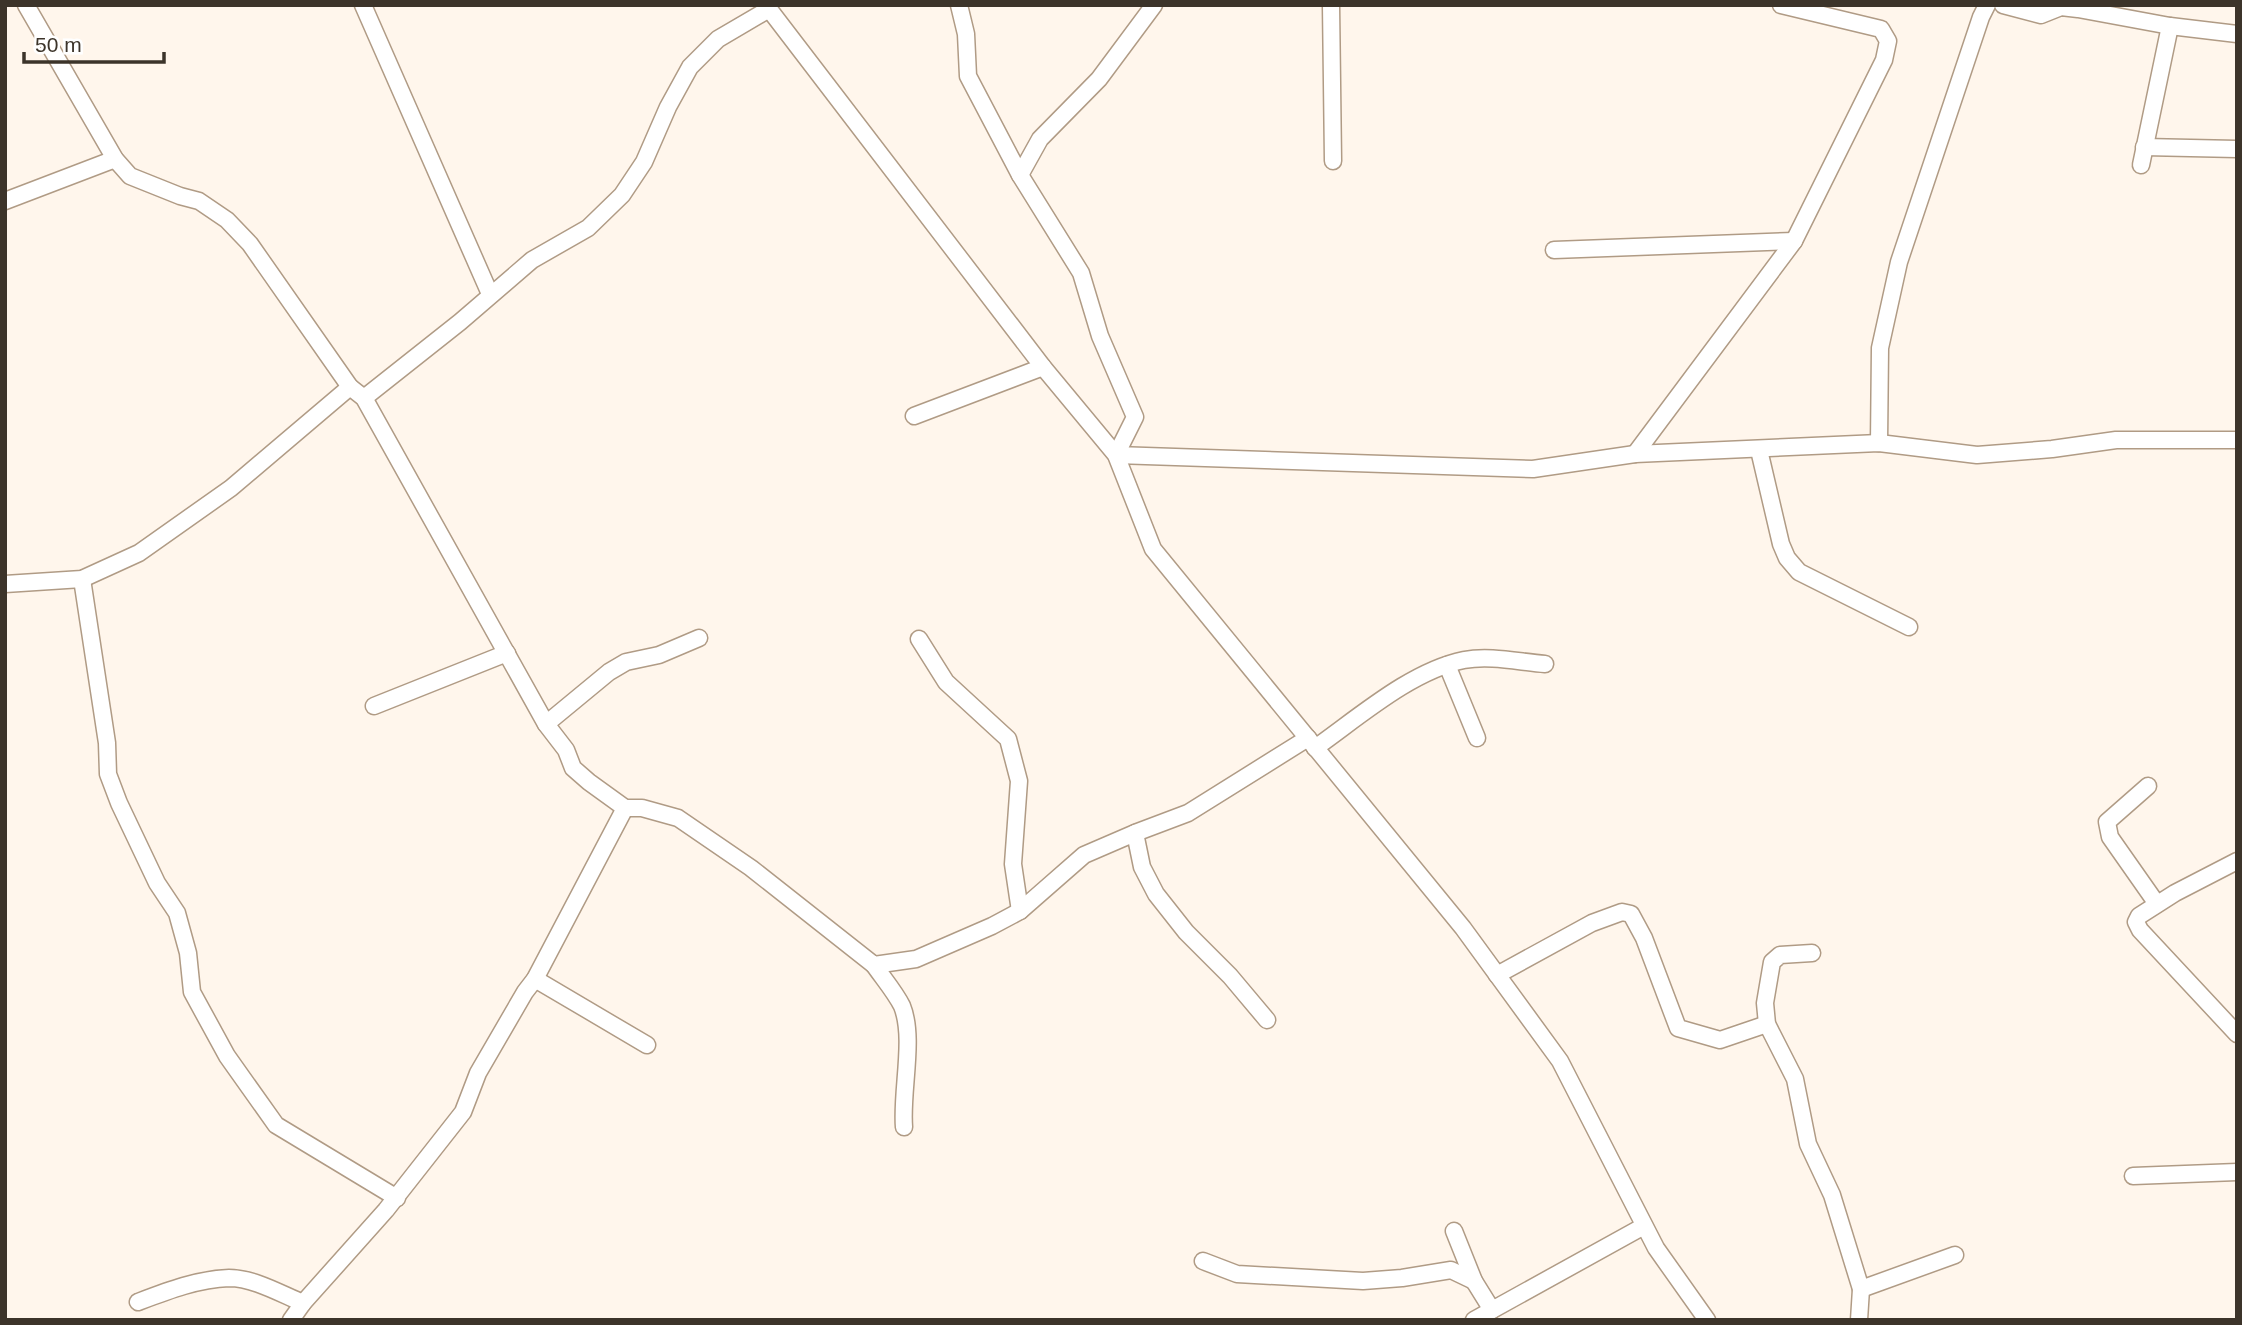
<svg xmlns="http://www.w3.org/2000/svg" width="2242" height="1325" viewBox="0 0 2242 1325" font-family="Helvetica,sans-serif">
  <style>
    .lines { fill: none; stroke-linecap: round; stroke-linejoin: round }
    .minor-casing { stroke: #b09b85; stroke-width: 19 }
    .minor { stroke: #fff; stroke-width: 16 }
  </style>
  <rect width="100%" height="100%" fill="#fff6ec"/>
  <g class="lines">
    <g class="minor-casing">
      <g id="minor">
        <polyline points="26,5 115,159 130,176 180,196 199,201 227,220 250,244 350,387 364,398 546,724 566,750 573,768 589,782 625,808 642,808 678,818 751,868 874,965 916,959 992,926 1020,911 1084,855 1135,833 1188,813 1308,738"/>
        <polyline points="363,5 490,294"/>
        <polyline points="768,5 769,9 1043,367 1116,455 1153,549 1463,928 1560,1061 1656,1248 1707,1320"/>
        <polyline points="959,5 966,34 968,76 1020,175 1081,273 1100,336 1135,417 1116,455 1533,469 1635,454 1879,443 1977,455 2052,449 2116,440 2237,440"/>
        <polyline points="1331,5 1333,161"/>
        <polyline points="2003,5 2041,15 2061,7 2078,9 2170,26 2237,34"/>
        <polyline points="2144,147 2237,149"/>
        <polyline points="2141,165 2170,26"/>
        <polyline points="1020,175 1040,139 1099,79 1154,5"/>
        <polyline points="5,201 115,159"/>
        <polyline points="1554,250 1794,241"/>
        <polyline points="364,398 460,322 532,260 588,228 622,195 644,162 668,107 690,67 718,39 769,9"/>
        <polyline points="914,416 1043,367"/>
        <polyline points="1879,443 1880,348 1899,262 1981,17 1987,5"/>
        <polyline points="1759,450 1781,544 1787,558 1799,572 1909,627"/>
        <polyline points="1635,454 1794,241 1884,60 1888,41 1881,29 1781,5"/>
        <polyline points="82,579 107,743 108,774 119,803 157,883 177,913 188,953 192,992 227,1056 276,1125 397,1198"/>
        <polyline points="5,584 82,579 139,553 231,488 350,387"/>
        <polyline points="919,639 946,682 1008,739 1019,781 1013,864 1020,911"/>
        <polyline points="1447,665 1477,738"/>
        <polyline points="374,706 507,653"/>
        <polyline points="546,724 609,672 626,662 659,655 699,638"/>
        <path d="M1315,748c44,-31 96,-77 149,-88 26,-5 55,2 81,4"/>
        <polyline points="2148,786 2107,822 2110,837 2157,904"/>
        <polyline points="1135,833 1142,867 1156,894 1186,932 1230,976 1267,1020"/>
        <polyline points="2237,861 2175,893 2139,916 2136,922 2140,930 2237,1034"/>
        <polyline points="1812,953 1780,955 1772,962 1765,1003 1767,1024 1795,1079 1808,1144 1832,1195 1861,1289 1859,1320"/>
        <path d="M874,965c9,13 21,27 28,41 13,32 -1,85 2,121"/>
        <polyline points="1497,975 1592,923 1622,912 1631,914 1644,938 1678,1028 1720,1040 1767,1024"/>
        <polyline points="535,979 647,1045"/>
        <polyline points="2133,1176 2237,1172"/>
        <polyline points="1454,1231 1474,1281 1492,1310"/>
        <polyline points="1203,1261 1237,1274 1363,1281 1402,1278 1451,1270 1474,1281"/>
        <polyline points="1861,1289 1955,1255"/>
        <path d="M138,1302c29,-11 60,-23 91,-24 25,0 52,16 74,25"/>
        <polyline points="291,1320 303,1303 386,1210 463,1112 478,1073 525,992 535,979 625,808"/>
        <polyline points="1474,1320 1644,1226"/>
      </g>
    </g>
    <use href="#minor" class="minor"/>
  </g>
  <rect width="2242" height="1325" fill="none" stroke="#3c342a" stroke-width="14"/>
  <path d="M24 52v10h140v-10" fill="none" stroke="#3c342a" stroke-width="3.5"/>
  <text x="35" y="52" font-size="21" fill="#3c342a" stroke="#ffffff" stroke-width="5" paint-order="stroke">50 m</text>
</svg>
